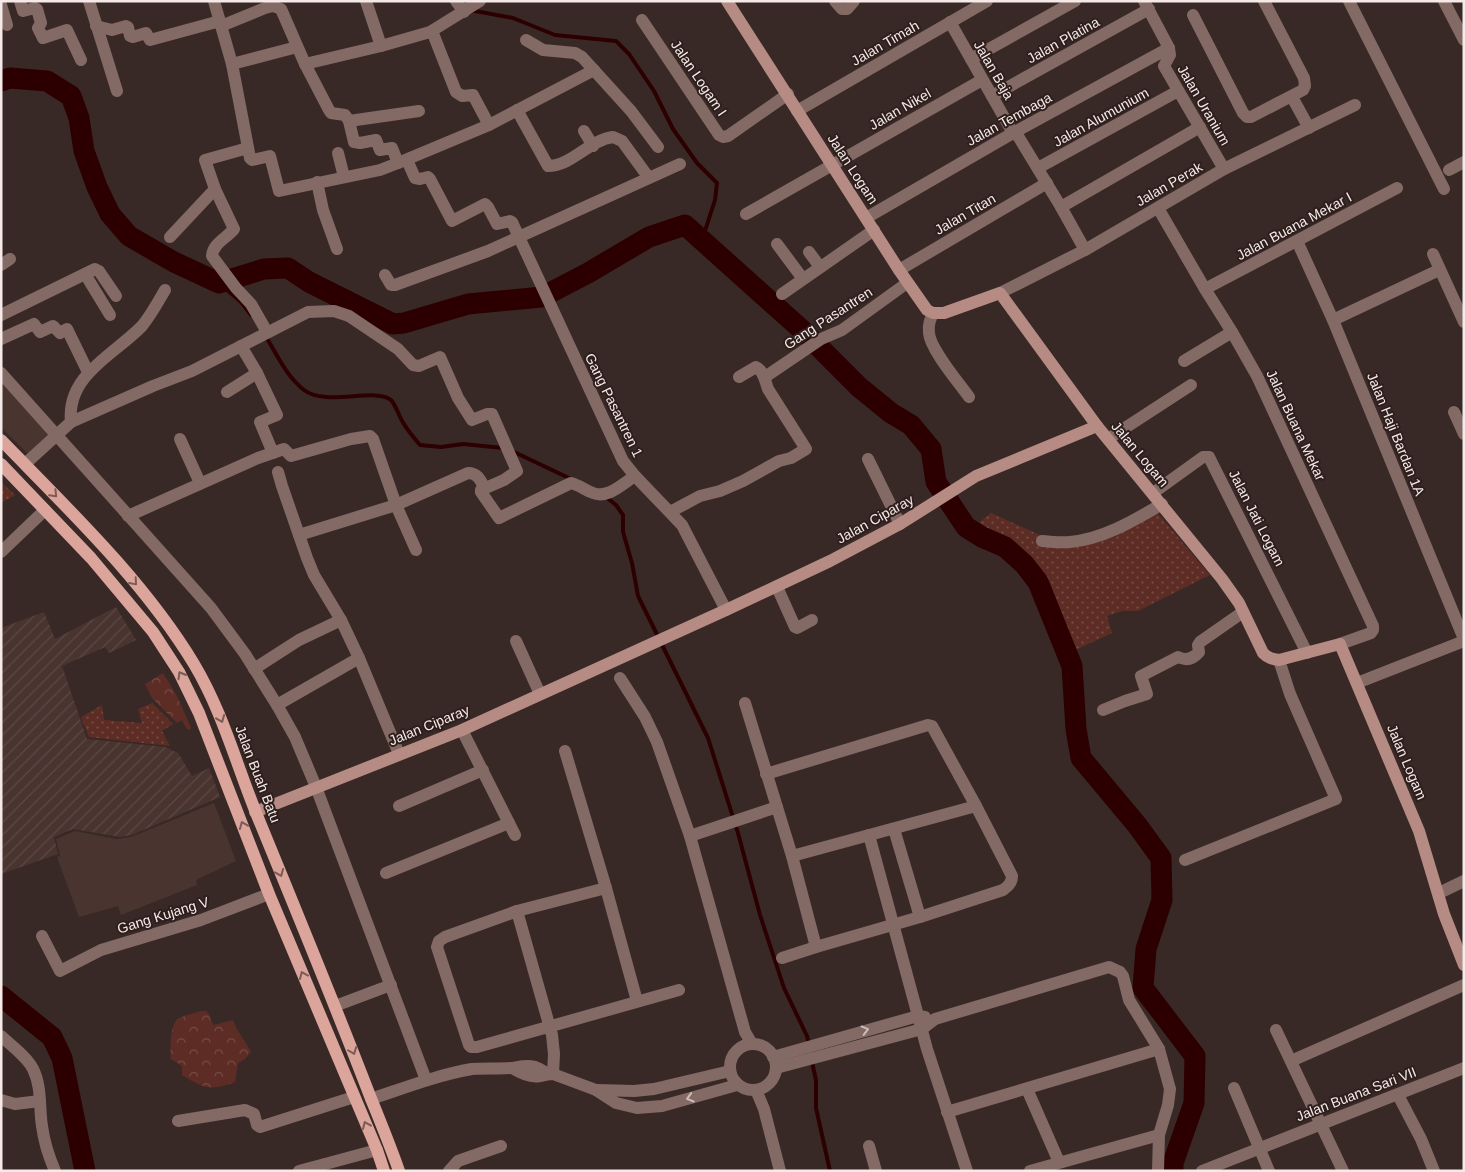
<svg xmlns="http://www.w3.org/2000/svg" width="1465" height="1172" viewBox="0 0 1465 1172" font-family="Arial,sans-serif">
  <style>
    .built { fill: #493430 }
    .industrial { fill: url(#industrial-furrows) }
    .grass { fill: url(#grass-dots) }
    .forest { fill: url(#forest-crowns) }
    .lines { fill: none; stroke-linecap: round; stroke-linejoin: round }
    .stream { stroke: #2c0000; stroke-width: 4 }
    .river { stroke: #2c0000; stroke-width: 21 }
    .street { stroke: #846a65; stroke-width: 12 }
    .secondary { stroke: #b58b83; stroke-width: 12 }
    .primary { stroke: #dba59b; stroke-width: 12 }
    .oneway { stroke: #7c5b56 }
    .oneway2 { stroke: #cdbdba }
    .labels { text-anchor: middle; stroke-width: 4; stroke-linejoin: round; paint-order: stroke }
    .street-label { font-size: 14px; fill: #f5eae8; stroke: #2e1f1d }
  </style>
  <defs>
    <pattern id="industrial-furrows" width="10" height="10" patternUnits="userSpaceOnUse" patternTransform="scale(1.25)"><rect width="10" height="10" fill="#493430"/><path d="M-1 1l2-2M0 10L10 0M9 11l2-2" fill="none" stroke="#5b4844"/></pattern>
    <pattern id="grass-dots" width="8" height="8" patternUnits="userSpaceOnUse" patternTransform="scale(1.25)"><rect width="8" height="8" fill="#5d2d25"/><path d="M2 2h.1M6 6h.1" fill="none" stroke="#754c45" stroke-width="1.8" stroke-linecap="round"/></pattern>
    <pattern id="forest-crowns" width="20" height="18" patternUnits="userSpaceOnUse" patternTransform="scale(1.25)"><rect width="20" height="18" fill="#5d2d25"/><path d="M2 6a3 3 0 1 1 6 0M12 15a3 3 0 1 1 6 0" fill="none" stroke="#754c45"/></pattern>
  </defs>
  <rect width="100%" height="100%" fill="#392926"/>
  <g class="built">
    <polygon points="1,373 53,435 29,455 1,427"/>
    <polygon points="214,803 236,861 196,880 197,885 121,915 118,906 79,917 57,857 60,856 56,839 75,831 116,839 131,837"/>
  </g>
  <polygon class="industrial" points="116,607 136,640 109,653 105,647 62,666 87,739 165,747 178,753 192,776 209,768 220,797 132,835 120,837 73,829 54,837 58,854 1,874 1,628 44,612 55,639"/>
  <g class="grass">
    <polygon points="1,482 15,495 1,503"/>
    <polygon points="1155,510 1210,575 1138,611 1122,611 1107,616 1112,633 1075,650 1049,602 1031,562 1000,540 975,526 991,513 1042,536 1081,539"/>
    <polygon points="152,703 173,724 162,731 170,746 89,737 81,717 102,705 104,720 142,723 138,709"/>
  </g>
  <g class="forest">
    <polygon points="163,673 177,696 191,728 189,730 187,729 182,720 177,723 152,698 145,684"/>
    <path d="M200,1011h6c5,4 4,10 8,14l19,-5c4,12 12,20 18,32l-6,7 -7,4 -3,19c-26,9 -30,7 -53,-7v-9l-11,-7c-1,-9 -1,-33 6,-39 6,-5 16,-6 23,-9z"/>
  </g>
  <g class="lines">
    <g class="stream">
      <polyline points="470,10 513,18 555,35 616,41 629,54 654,91 673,129 697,163 717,183 715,200 702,240"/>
      <polyline points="219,283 241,302 251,315"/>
      <path d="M266,337c12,19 20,39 38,53 22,17 71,-3 87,10 5,5 8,17 13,24 4,7 10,14 16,21l21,2 22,-3 40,4"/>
      <polyline points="512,451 571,479"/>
      <polyline points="606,497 616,505 623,515 623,532 632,563 638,596 708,738 738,833 760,915 784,988 807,1036 809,1045"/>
      <polyline points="812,1062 816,1080 816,1108 830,1171"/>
    </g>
    <g class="river">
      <polyline points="1,81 10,78 47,81 71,96 79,118 84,151 97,187 110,214 129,236 174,262 219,283 264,269 288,268 309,282 393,324 404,323 468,304 542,297 588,273 649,237 685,225 801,329 859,387 891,413 911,425 931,449 936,482 966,527 982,537 1005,547 1024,564 1038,582 1072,666 1076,729 1081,758 1137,825 1161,858 1162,900 1146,949 1143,988 1195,1056 1194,1103 1173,1163 1173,1171"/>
      <polyline points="1,996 52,1037 62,1058 85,1171"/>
    </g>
    <g class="street">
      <polyline points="20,1 23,11 35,8 37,9 41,23 38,28 43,38 67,30 81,60"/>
      <polyline points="89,1 117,91"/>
      <polyline points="214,1 232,64 250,158 252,160 270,156 279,191 380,170 398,163 489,125 594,70"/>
      <polyline points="366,1 381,46"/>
      <polyline points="456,1 464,12"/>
      <polyline points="835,1 842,9 847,9 854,1"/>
      <polyline points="1144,1 1169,48 1170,55 1164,66 1224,169"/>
      <polyline points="1349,1 1444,189"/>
      <polyline points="1444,1 1464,40"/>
      <polyline points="1,5 7,25"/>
      <polyline points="1193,15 1243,113 1247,117 1251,117 1303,90 1305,86 1304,78 1264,1"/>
      <polyline points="642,20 719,135 723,137 728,136 788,94"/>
      <polyline points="950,22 1013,133 1018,136 1061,207 1085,250"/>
      <polyline points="96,26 112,30 126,26 128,27 130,36 133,37 146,33 150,40 220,21"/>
      <polyline points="221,26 265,8 273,6 281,9 305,64 329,110 331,113 345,115 349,121 354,142 360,143 376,140 380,150 392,148 398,163"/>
      <polyline points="432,31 456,92 462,96 473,95 489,125"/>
      <polyline points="526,40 543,50 575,53 582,57 631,111 658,147"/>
      <polyline points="971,59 1075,1"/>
      <polyline points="232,64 297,47"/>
      <polyline points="305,64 381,46 430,32 480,1"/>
      <polyline points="992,96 1149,9"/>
      <polyline points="1292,97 1309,128"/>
      <path d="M517,110l31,56c24,0 41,-26 65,-29l9,4 27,37"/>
      <polyline points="797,111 987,1"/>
      <polyline points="349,121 419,111"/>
      <polyline points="584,131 593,146"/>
      <path d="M248,148l-43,12 10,29 19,40c-7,9 -21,14 -22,27l24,32 15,16 16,28"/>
      <polyline points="338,153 344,177"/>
      <polyline points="407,160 415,178 420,179 428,177 430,179 452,221 485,204 488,207 497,224 510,221 512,222 623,461 635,476 682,525 726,610"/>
      <polyline points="1038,168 1178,91"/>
      <polyline points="1449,170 1464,162"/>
      <polyline points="317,182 323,210 337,249"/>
      <polyline points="1061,207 1200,127"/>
      <polyline points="1158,208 1205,289 1232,332 1257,376 1373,626 1373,630 1371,633 1340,644"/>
      <polyline points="746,214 982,80"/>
      <polyline points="866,218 1013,133 1169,48"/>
      <polyline points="170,237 215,189"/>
      <polyline points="1297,241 1333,320 1464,639"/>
      <polyline points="777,244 803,279"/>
      <polyline points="809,252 820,267"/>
      <polyline points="1433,254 1464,322"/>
      <polyline points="1,265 10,259"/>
      <polyline points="899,270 1047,183"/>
      <polyline points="85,274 110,315"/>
      <polyline points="385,275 391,285 395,285 488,251 680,164"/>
      <polyline points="1205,289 1397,188"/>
      <polyline points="1000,293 1085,250 1224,169 1355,105"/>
      <polyline points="782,294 874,230"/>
      <path d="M933,313c-3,7 -5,12 -4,20 1,16 30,50 40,64"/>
      <polyline points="1,315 95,269 99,271 116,296"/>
      <polyline points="1333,320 1439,270"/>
      <polyline points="1,339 34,324 40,332 53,326 60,333 67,329 88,372"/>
      <polyline points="241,346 257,373 277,415 260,422 273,453"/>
      <polyline points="1184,361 1232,332"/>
      <polyline points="1,373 211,608 245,654 277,705 295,737 316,787 426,1080"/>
      <polyline points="765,377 821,339 842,330 907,283"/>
      <polyline points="227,392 257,373"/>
      <polyline points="1454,412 1464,434"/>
      <path d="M71,422c-5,-47 43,-67 71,-96 9,-11 16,-24 23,-36"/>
      <polyline points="180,439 200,483"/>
      <polyline points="1108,439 1191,385"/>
      <polyline points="868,459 900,524"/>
      <polyline points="25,464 71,422 153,386 192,371 308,312 334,311 349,316 398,349 413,365 419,366 440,357 458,398 472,420 487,414 492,414 517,471 504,480 481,490"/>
      <polyline points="278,472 282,486 307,558 314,575 341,620 359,658 399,754"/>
      <polyline points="1153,493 1203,457 1209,457 1307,653"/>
      <path d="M670,512l30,-16 20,-5 23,-10 36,-20 12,-3 15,-9 -38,-60c-3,-8 -4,-18 -12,-22l-17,10"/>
      <polyline points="128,516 258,458 284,449 291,456 351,439 370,436 373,439 396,505 416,550"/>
      <path d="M299,535l97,-30 72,-32c9,0 12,6 16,14l-3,5 18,26 72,-35c8,2 14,7 22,10 15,6 29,-9 42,-17"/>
      <path d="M1042,541c9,1 19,2 28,1 33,-3 63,-21 92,-38"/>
      <polyline points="1,552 45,510"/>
      <polyline points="777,587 795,627 797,628 812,620"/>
      <polyline points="516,641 540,694"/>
      <polyline points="254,669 299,640 341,620"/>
      <polyline points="620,678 645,717 657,742 690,836 745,1032 752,1044"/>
      <polyline points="1357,683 1464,641"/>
      <polyline points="745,703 792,856 976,806"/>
      <polyline points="277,705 359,658"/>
      <path d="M1103,710l22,-9 22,-7 -6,-18 37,-19c8,4 15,2 21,-5l-1,-7 2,-3 43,-30"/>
      <polyline points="462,730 515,835"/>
      <polyline points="565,751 606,888 637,1001"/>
      <path d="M766,774l162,-49 4,1 44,80 36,70c0,7 -4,10 -9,14l-83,27 -104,30 -24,-91"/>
      <polyline points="399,806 483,770"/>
      <polyline points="894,829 920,917"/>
      <polyline points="869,835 927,1049 967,1171"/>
      <polyline points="690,836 777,807"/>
      <polyline points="1185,860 1336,799 1290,694 1279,660"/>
      <polyline points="386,873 509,823"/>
      <polyline points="606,888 517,911 445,937 439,941 437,947 469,1045 471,1047 477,1047 679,990"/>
      <polyline points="1439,893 1464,881"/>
      <polyline points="517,911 552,1035 554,1054 553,1074"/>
      <polyline points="42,936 60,971 101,950 201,920 269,894"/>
      <polyline points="782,958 816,947"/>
      <polyline points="335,1006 391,985"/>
      <polyline points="1276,1030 1343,1171"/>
      <path d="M1,1036c10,9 27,22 32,33 9,18 6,39 9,57 2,16 7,31 13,45"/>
      <circle cx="753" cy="1067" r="23"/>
      <polyline points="773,1057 918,1016 925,1017"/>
      <polyline points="1291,1061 1464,985"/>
      <path d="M512,1068c8,5 18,10 28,8 5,-1 8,-2 13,-2l43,16 20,13 21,5 25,-2 75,-21"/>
      <polyline points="776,1068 922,1029 935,1019 1109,967 1120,972 1123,976 1129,1000 1159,1049"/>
      <polyline points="1234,1088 1269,1171"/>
      <polyline points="1027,1089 1059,1162"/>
      <polyline points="596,1090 634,1091 654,1089 730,1071"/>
      <polyline points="756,1090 764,1109 780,1171"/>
      <polyline points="1398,1095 1421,1139 1434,1171"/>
      <path d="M371,1099c33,-11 66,-24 101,-30 13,-1 26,0 39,-1 14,-2 23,-5 36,6"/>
      <polyline points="1,1100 15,1104 40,1101"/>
      <polyline points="947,1112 1159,1049 1170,1089 1168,1105 1159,1135 1158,1171"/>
      <polyline points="178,1121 245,1110 254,1114 257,1125 260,1127 354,1097"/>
      <polyline points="869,1146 876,1171"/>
      <polyline points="299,1171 377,1150"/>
      <polyline points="449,1171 458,1161 501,1146"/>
      <polyline points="1030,1171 1159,1135"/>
      <polyline points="1202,1171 1464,1068"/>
    </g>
    <g class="secondary">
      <path d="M727,1l172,269 28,40 6,3h11l56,-20 97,133 125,153 17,24 24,50c5,5 9,6 16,7l61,-16 79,187 25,83 20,51"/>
      <polyline points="255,812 462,730 726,610 830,561 900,524 976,476 1097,426"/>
    </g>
    <g class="primary">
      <path d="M1,440c69,71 142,140 193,224 30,50 44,107 67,161 37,90 74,180 109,271 10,25 20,49 29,75"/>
      <polyline points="1,464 91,558 153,632 179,672 199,713 269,894 377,1150 384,1171"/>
    </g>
  </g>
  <defs><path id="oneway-chevron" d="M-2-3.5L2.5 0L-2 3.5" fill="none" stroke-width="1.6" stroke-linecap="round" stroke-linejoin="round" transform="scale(1.25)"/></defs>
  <g class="oneway">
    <use href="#oneway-chevron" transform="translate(54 494) rotate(46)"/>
    <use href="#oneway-chevron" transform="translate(134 582) rotate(49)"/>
    <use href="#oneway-chevron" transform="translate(181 675) rotate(-120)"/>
    <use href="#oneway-chevron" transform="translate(221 719) rotate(68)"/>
    <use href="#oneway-chevron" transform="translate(243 825) rotate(-112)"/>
    <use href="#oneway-chevron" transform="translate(280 873) rotate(68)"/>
    <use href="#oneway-chevron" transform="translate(303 975) rotate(-113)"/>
    <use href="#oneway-chevron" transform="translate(353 1051) rotate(69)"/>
    <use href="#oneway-chevron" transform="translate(366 1125) rotate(-113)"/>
  </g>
  <g class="oneway2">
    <use href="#oneway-chevron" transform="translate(865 1030) rotate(-15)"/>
    <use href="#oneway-chevron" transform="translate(690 1098) rotate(164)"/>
  </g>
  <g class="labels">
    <g class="street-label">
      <text transform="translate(1063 40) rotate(-29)" y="5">Jalan Platina</text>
      <text transform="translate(885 43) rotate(-30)" y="5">Jalan Timah</text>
      <text transform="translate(994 70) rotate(60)" y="5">Jalan Baja</text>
      <text transform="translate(699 78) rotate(56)" y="5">Jalan Logam I</text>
      <text transform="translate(1204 105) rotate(60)" y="5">Jalan Uranium</text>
      <text transform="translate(900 109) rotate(-30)" y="5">Jalan Nikel</text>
      <text transform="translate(1101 117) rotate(-29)" y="5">Jalan Alumunium</text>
      <text transform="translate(1009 119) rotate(-29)" y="5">Jalan Tembaga</text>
      <text transform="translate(853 169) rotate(57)" y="5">Jalan Logam</text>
      <text transform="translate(1169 184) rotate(-30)" y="5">Jalan Perak</text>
      <text transform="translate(965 214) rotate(-30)" y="5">Jalan Titan</text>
      <text transform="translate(1294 226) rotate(-28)" y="5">Jalan Buana Mekar I</text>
      <text transform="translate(828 318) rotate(-33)" y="5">Gang Pasantren</text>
      <text transform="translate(614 405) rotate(64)" y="5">Gang Pasantren 1</text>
      <text transform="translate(1296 425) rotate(65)" y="5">Jalan Buana Mekar</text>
      <text transform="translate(1396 434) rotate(68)" y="5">Jalan Haji Bardan 1A</text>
      <text transform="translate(1140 454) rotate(50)" y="5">Jalan Logam</text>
      <text transform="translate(1257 518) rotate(63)" y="5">Jalan Jati Logam</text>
      <text transform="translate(875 519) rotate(-29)" y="5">Jalan Ciparay</text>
      <text transform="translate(429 725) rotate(-22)" y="5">Jalan Ciparay</text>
      <text transform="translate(1407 762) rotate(67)" y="5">Jalan Logam</text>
      <text transform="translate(258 774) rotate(69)" y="5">Jalan Buah Batu</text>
      <text transform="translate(163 915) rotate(-17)" y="5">Gang Kujang V</text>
      <text transform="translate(1356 1094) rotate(-21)" y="5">Jalan Buana Sari VII</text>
    </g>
  </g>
  <rect width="1465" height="1172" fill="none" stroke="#f5eae8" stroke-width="5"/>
</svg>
